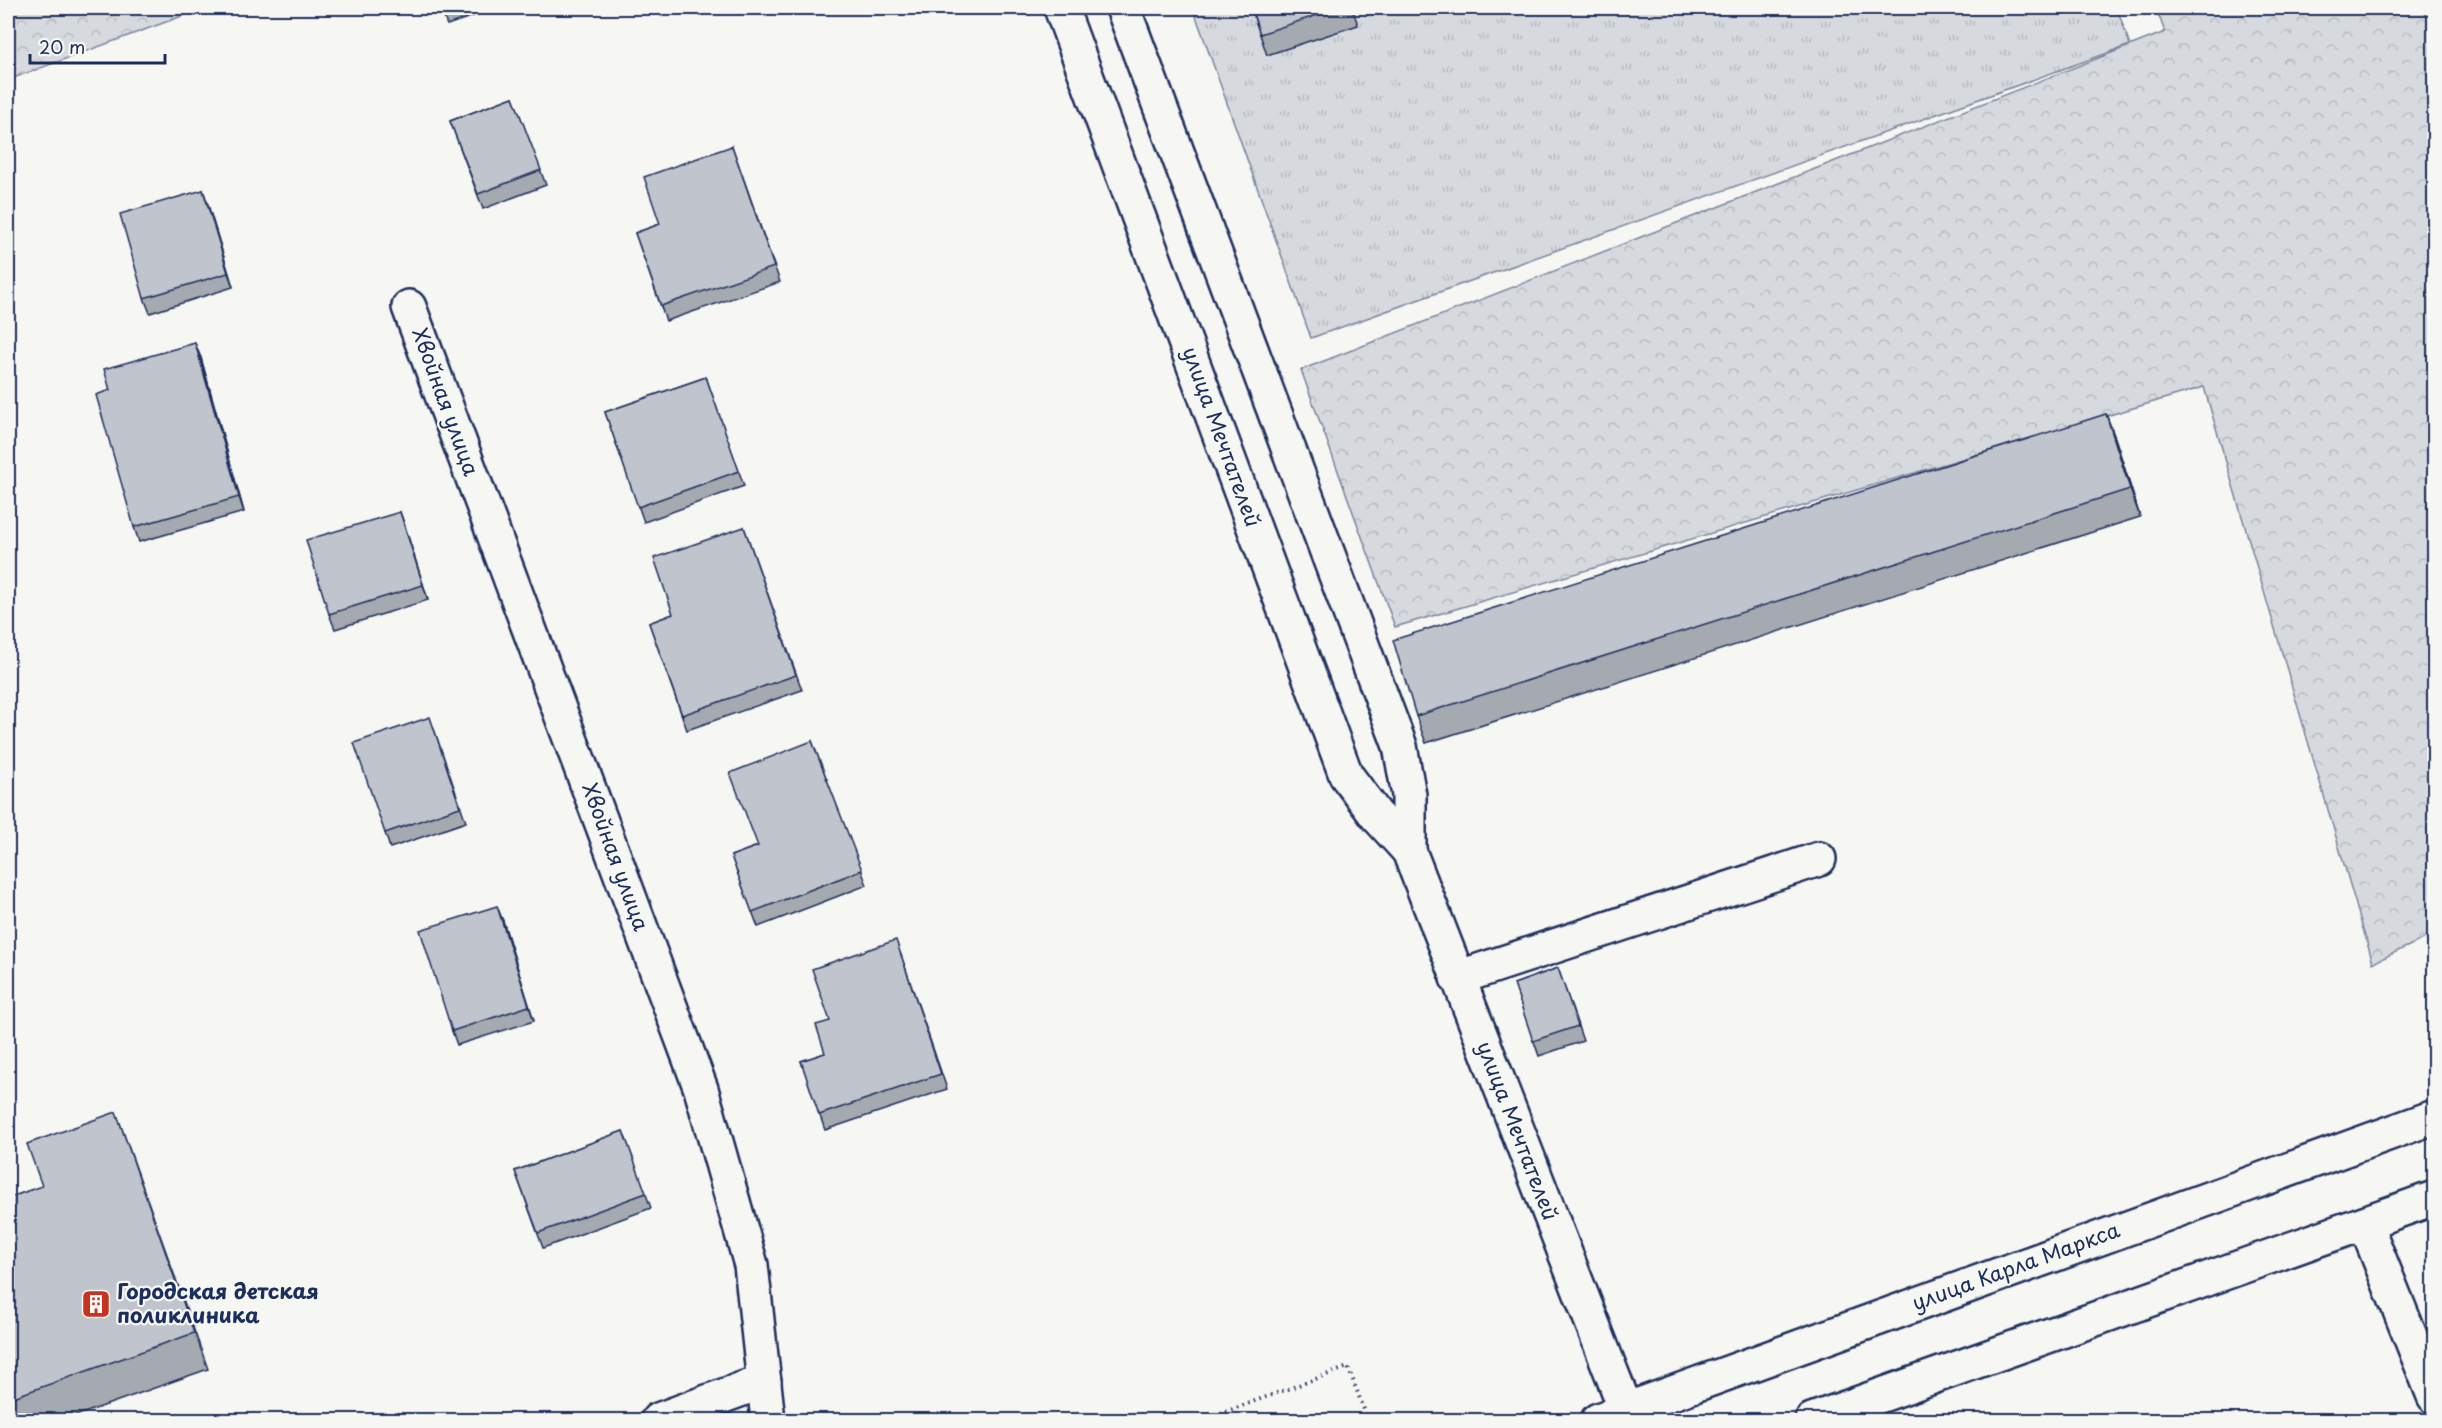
<svg xmlns="http://www.w3.org/2000/svg" width="2442" height="1428" viewBox="0 0 2442 1428" font-family="'Playpen Sans',sans-serif">
  <style>
    .forest { fill: url(#forest-crowns); stroke: #78849e; stroke-width: 1.5 }
    .park { fill: url(#park-tufts); stroke: #78849e; stroke-width: 1.5 }
    .lines { fill: none; stroke-linecap: round; stroke-linejoin: round }
    .minor-casing { stroke: #1b2f5e; stroke-width: 38 }
    .major-casing { stroke: #1b2f5e; stroke-width: 38 }
    .path { stroke: #1b2f5e; stroke-width: 4; stroke-dasharray: 1.5 4.5; stroke-linecap: butt }
    .minor { stroke: #f6f6f2; stroke-width: 33 }
    .major { stroke: #f6f6f2; stroke-width: 33 }
    .wall { fill: #a5a9b0; stroke: #1b2f5e; stroke-width: 1.5 }
    .shaded-wall { fill: #868990; stroke: #1b2f5e; stroke-width: 1.5 }
    .building { fill: #c0c4cd; stroke: #1b2f5e; stroke-width: 1.5 }
    .labels { text-anchor: middle; stroke-width: 4.5; stroke-linejoin: round; paint-order: stroke }
    .street-label { font-size: 21px; fill: #1b2f5e; stroke: #f6f6f2 }
    .poi-label { font-size: 21px; font-weight: bold; fill: #1b2f5e; stroke: #f6f6f2; text-anchor: start }
  </style>
  <defs>
    <pattern id="forest-crowns" width="20" height="18" patternUnits="userSpaceOnUse" patternTransform="scale(1.5)"><rect width="20" height="18" fill="#d6d9dd"/><path d="M2 6a3 3 0 1 1 6 0M12 15a3 3 0 1 1 6 0" fill="none" stroke="#b7bbc0"/></pattern>
    <pattern id="park-tufts" width="24" height="20" patternUnits="userSpaceOnUse" patternTransform="scale(1.5)"><rect width="24" height="20" fill="#d6d9dd"/><path d="M3 7l-1-3M5 7V3M7 7l1-3M15 17l-1-3M17 17v-4M19 17l1-3" fill="none" stroke="#b7bbc0"/></pattern>
  </defs>
  <rect width="100%" height="100%" fill="#f6f6f2"/>
  <filter id="ink" filterUnits="userSpaceOnUse"><feTurbulence type="fractalNoise" baseFrequency=".0167" numOctaves="2"/><feDisplacementMap in="SourceGraphic" scale="12" xChannelSelector="R" yChannelSelector="G"/><feConvolveMatrix kernelMatrix="1 2 1 2 8 2 1 2 1" color-interpolation-filters="sRGB"/></filter>
  <g filter="url(#ink)">
    <g class="forest">
      <polygon points="8,8 204,8 8,80"/>
      <polygon points="2156,8 2434,8 2434,934 2373,963 2204,387 1395,627 1301,370 2165,32"/>
    </g>
    <polygon class="park" points="1193,8 2117,8 2130,45 1311,338"/>
    <g class="lines">
      <g class="minor-casing">
        <g id="minor">
          <polyline points="1061,8 1346,775 1376,815 1409,851"/>
          <polyline points="1123,8 1400,746 1409,795 1409,851 1626,1410"/>
          <polyline points="409,307 701,1089 751,1265 768,1420"/>
          <polyline points="1457,978 1819,859"/>
          <polyline points="2365,1223 2434,1396"/>
          <polyline points="658,1420 764,1381"/>
        </g>
      </g>
      <g class="major-casing">
        <g id="major">
          <polyline points="1598,1420 2434,1117"/>
          <polyline points="1812,1420 2434,1198"/>
        </g>
      </g>
      <polyline class="path" points="1203,1420 1348,1367 1368,1420"/>
      <use href="#minor" class="minor"/>
      <use href="#major" class="major"/>
    </g>
    <g class="wall">
      <polygon points="440,8 497,8 447,25"/>
      <polygon points="1251,8 1352,8 1358,25 1267,55"/>
      <polygon points="513,97 546,185 483,209 450,121"/>
      <polygon points="732,146 780,282 666,321 635,233 660,224"/>
      <polygon points="203,190 208,205 233,287 150,313 144,298"/>
      <polygon points="201,358 244,512 139,542 134,527"/>
      <polygon points="706,377 744,486 644,522 605,412"/>
      <polygon points="2106,414 2116,441 2140,517 1426,743 1416,716"/>
      <polygon points="400,512 428,600 335,629 329,614"/>
      <polygon points="744,527 802,690 687,730 649,623 673,614"/>
      <polygon points="435,732 466,822 390,848 385,833"/>
      <polygon points="812,741 867,885 758,927 731,856 758,846"/>
      <polygon points="503,921 534,1021 457,1045 452,1031"/>
      <polygon points="901,955 947,1089 825,1130 801,1061 825,1053 830,1021"/>
      <polygon points="1558,968 1583,1041 1539,1056 1514,984"/>
      <polygon points="116,1112 208,1369 64,1420 8,1420 8,1198 42,1186"/>
      <polygon points="623,1131 651,1208 543,1248 515,1171"/>
    </g>
    <g class="shaded-wall">
      <polygon points="203,190 208,205 233,287 228,273"/>
      <polygon points="195,343 201,358 244,512 239,497"/>
      <polygon points="2106,414 2116,441 2140,517 2130,489"/>
      <polygon points="400,512 405,526 428,600 423,585"/>
      <polygon points="497,906 503,921 534,1021 529,1006"/>
    </g>
    <g class="building">
      <polygon points="1251,8 1339,8 1260,34"/>
      <polygon points="513,97 541,170 478,194 450,121"/>
      <polygon points="732,146 774,267 661,306 635,233 660,224 644,177"/>
      <polygon points="203,190 228,273 144,298 120,214"/>
      <polygon points="195,343 239,497 134,527 96,395 110,390 104,369"/>
      <polygon points="706,377 739,471 638,507 605,412"/>
      <polygon points="2106,414 2130,489 1416,716 1393,640"/>
      <polygon points="400,512 423,585 329,614 306,540"/>
      <polygon points="744,527 796,675 682,715 649,623 673,614 654,558"/>
      <polygon points="430,717 460,807 385,833 354,743"/>
      <polygon points="812,741 862,870 752,912 731,856 758,846 730,773"/>
      <polygon points="497,906 529,1006 452,1031 420,930"/>
      <polygon points="896,940 941,1074 819,1115 801,1061 825,1053 816,1025 830,1021 812,969"/>
      <polygon points="1558,968 1578,1026 1533,1041 1514,984"/>
      <polygon points="116,1112 194,1333 8,1399 8,1198 42,1186 27,1144"/>
      <polygon points="623,1131 646,1193 538,1233 515,1171"/>
    </g>
  </g>
  <defs>
    <g id="building-square" transform="scale(1.5)"><rect x="-9" y="-9" width="18" height="18" rx="4" fill="#c8321e" stroke="#f6f6f2"/><path d="M-4-6H4V6H1V3H-1V6H-4ZM-2.5-4.3h1.7v1.8h-1.7ZM.8-4.3h1.7v1.8H.8ZM-2.5-1h1.7V.8h-1.7ZM.8-1h1.7V.8H.8Z" fill="#fff"/></g>
  </defs>
  <g fill-rule="evenodd">
    <use href="#building-square" x="96" y="1304"/>
  </g>
  <g class="labels">
    <g class="street-label">
      <text transform="translate(445 402) rotate(70)" y="7">Хвойная улица</text>
      <text transform="translate(1221 437) rotate(70)" y="7">улица Мечтателей</text>
      <text transform="translate(615 857) rotate(70)" y="7">Хвойная улица</text>
      <text transform="translate(1517 1131) rotate(69)" y="7">улица Мечтателей</text>
      <text transform="translate(2016 1267) rotate(-20)" y="7">улица Карла Маркса</text>
    </g>
    <g class="poi-label">
      <text x="117" y="1299">Городская детская<tspan x="117" dy="24">поликлиника</tspan></text>
    </g>
  </g>
  <rect width="2442" height="1428" fill="none" stroke="#f6f6f2" stroke-width="30"/>
  <rect x="15" y="15" width="2412" height="1398" fill="none" stroke="#1b2f5e" stroke-width="2" filter="url(#ink)"/>
  <path d="M30 54v9h135v-9" fill="none" stroke="#1b2f5e" stroke-width="3"/>
  <text x="39" y="54" font-size="18" fill="#1b2f5e" stroke="#f6f6f2" stroke-width="4.5" paint-order="stroke">20 m</text>
</svg>
